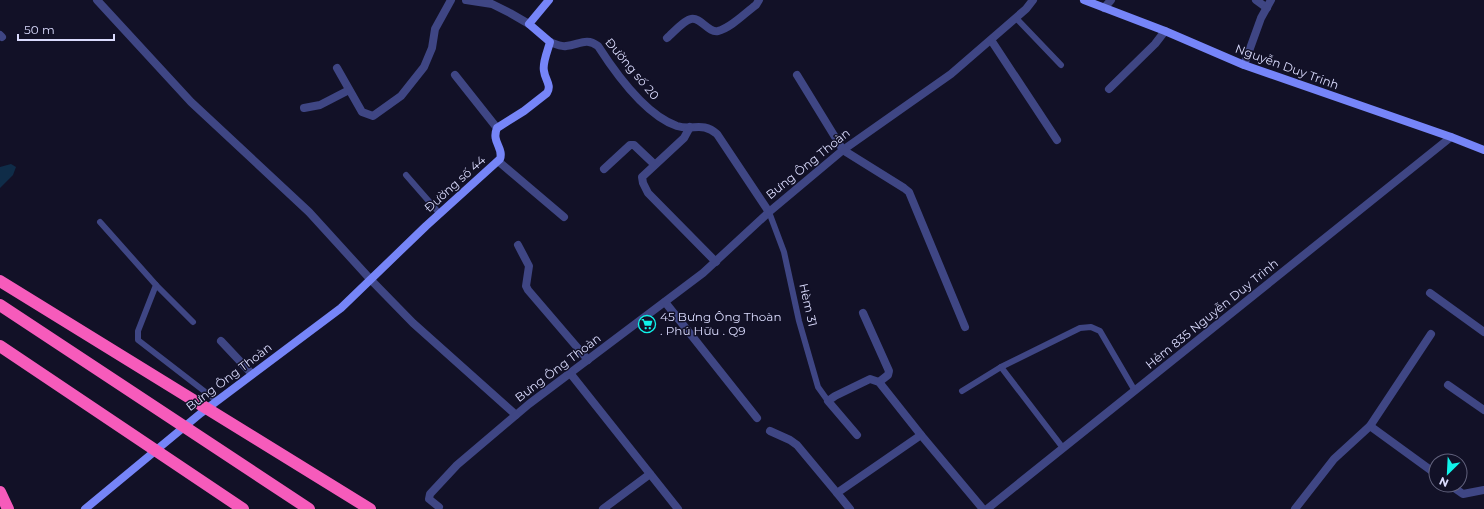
<svg xmlns="http://www.w3.org/2000/svg" width="1484" height="509" viewBox="0 0 1484 509" font-family="Montserrat,sans-serif">
  <style>
    .water { fill: #0f2c48 }
    .lines { fill: none; stroke-linecap: round; stroke-linejoin: round }
    .lane { stroke: #3f4684; stroke-width: 6 }
    .street { stroke: #3f4684; stroke-width: 8 }
    .secondary { stroke: #7685f8; stroke-width: 8 }
    .highway { stroke: #f65bbb; stroke-width: 12 }
    .highway-bridge { stroke: #f65bbb; stroke-width: 12 }
    .labels { text-anchor: middle; stroke-width: 3; stroke-linejoin: round; paint-order: stroke }
    .street-label { font-size: 12px; fill: #dadbfd; stroke: #121127 }
    .poi-label { font-size: 12px; fill: #dadbfd; stroke: #121127; text-anchor: start }
  </style>
  <rect width="100%" height="100%" fill="#121127"/>
  <polygon class="water" points="11,164 16,167 13,175 0,188 0,167"/>
  <g class="lines">
    <g class="lane">
      <polyline points="1016,18 1061,65"/>
      <polyline points="406,175 440,214"/>
      <polyline points="769,212 784,252 799,321 818,387 828,401"/>
      <polyline points="100,222 156,285 138,331 138,340 217,401"/>
      <polyline points="156,285 193,322"/>
      <polyline points="1001,367 1080,328 1091,327 1100,331 1135,391"/>
      <polyline points="962,391 1001,367 1063,448"/>
    </g>
    <g class="street">
      <polyline points="97,0 191,102 309,212 371,280 413,323 516,415 529,404 703,273 769,212 843,150 951,74 1026,9 1033,0"/>
      <polyline points="466,0 492,4 510,13 529,24"/>
      <polyline points="1256,0 1267,8"/>
      <polyline points="1104,8 1111,0"/>
      <polyline points="0,35 2,37"/>
      <path d="M667,38c6,-5 17,-18 24,-19 10,-2 17,14 27,12 13,-3 28,-19 38,-26l3,-5"/>
      <polyline points="991,40 1057,140"/>
      <path d="M550,42c5,2 11,5 16,4 13,-1 20,-9 32,0 18,28 47,69 79,80 16,5 25,-5 40,8l52,78"/>
      <polyline points="1244,65 1261,18 1271,0"/>
      <polyline points="337,68 362,112 373,116 401,96 424,67 432,48 435,29 451,0"/>
      <polyline points="455,75 497,128"/>
      <polyline points="797,75 843,150 904,188 909,192 965,327"/>
      <polyline points="1109,89 1155,44 1165,31"/>
      <polyline points="304,108 320,105 349,90"/>
      <polyline points="690,127 684,138 642,177 643,183 648,193 716,262"/>
      <polyline points="498,161 564,217"/>
      <polyline points="604,169 630,145 634,145 654,164"/>
      <polyline points="518,245 529,266 526,286 528,290 588,360"/>
      <polyline points="1430,293 1484,332"/>
      <polyline points="665,302 757,418"/>
      <polyline points="863,313 889,371 888,375 879,382"/>
      <polyline points="221,341 252,374"/>
      <polyline points="570,373 678,509"/>
      <polyline points="1448,385 1484,410"/>
      <polyline points="1370,426 1436,474"/>
      <polyline points="770,431 790,440 797,445 837,493"/>
      <polyline points="857,435 828,401 835,396 870,379 879,382 921,435 983,509"/>
      <polyline points="1450,485 1463,494 1484,490"/>
      <polyline points="439,507 429,499 430,494 457,465 516,415"/>
      <polyline points="603,509 650,474"/>
      <polyline points="850,509 837,493 921,435"/>
      <polyline points="987,509 1451,137"/>
      <polyline points="1295,509 1334,459 1370,426 1431,334"/>
    </g>
    <g class="secondary">
      <polyline points="1084,0 1165,31 1244,65 1451,137 1484,150"/>
      <path d="M85,509l116,-96 140,-105 85,-82 74,-67c4,-11 -9,-17 -3,-31l27,-17 23,-18c5,-8 -2,-13 -3,-22 -2,-8 4,-21 6,-29l-21,-18 20,-24"/>
    </g>
    <polyline class="highway" points="0,492 8,509"/>
    <g class="highway-bridge">
      <polyline points="0,281 370,509"/>
      <polyline points="0,305 309,509"/>
      <polyline points="0,346 243,509"/>
    </g>
  </g>
  <defs>
    <g id="supermarket-ring" transform="scale(0.9)"><circle r="9.5" fill="#121127" stroke="#10f3ea" stroke-width="1.5"/><path d="M-6-5.5h2.5l.6 2H6L4.5 2H-2.5L-4.4-4H-6ZM-1.5 3.2a1.3 1.3 0 1 0 .1 0ZM3 3.2a1.3 1.3 0 1 0 .1 0Z" fill="#10f3ea"/></g>
  </defs>
  <g fill-rule="evenodd">
    <use href="#supermarket-ring" x="647" y="324"/>
  </g>
  <g class="labels">
    <g class="street-label">
      <text transform="translate(1287 67) rotate(20)" y="4">Nguyễn Duy Trinh</text>
      <text transform="translate(632 69) rotate(50)" y="4">Đường số 20</text>
      <text transform="translate(808 164) rotate(-39)" y="4">Bưng Ông Thoàn</text>
      <text transform="translate(455 184) rotate(-42)" y="4">Đường số 44</text>
      <text transform="translate(808 305) rotate(77)" y="4">Hèm 31</text>
      <text transform="translate(1212 314) rotate(-39)" y="4">Hẻm 835 Nguyễn Duy Trinh</text>
      <text transform="translate(558 368) rotate(-37)" y="4">Bưng Ông Thoàn</text>
      <text transform="translate(229 377) rotate(-37)" y="4">Bưng Ông Thoàn</text>
    </g>
    <g class="poi-label">
      <text x="660" y="321">45 Bưng Ông Thoàn<tspan x="660" dy="14">. Phú Hữu . Q9</tspan></text>
    </g>
  </g>
  <g transform="translate(1448 473) rotate(204)"><circle r="19" fill="#121127" stroke="#62627d"/>
  <path d="M0-3L7 15L0 10L-7 15Z" fill="#10f3ea"/>
  <text y="-6" font-size="11" font-weight="bold" text-anchor="middle" fill="#dadbfd">N</text>
  </g>
  <path d="M18 34v6h96v-6" fill="none" stroke="#dadbfd" stroke-width="2"/>
  <text x="24" y="34" font-size="12" fill="#dadbfd" stroke="#121127" stroke-width="3" paint-order="stroke">50 m</text>
</svg>
